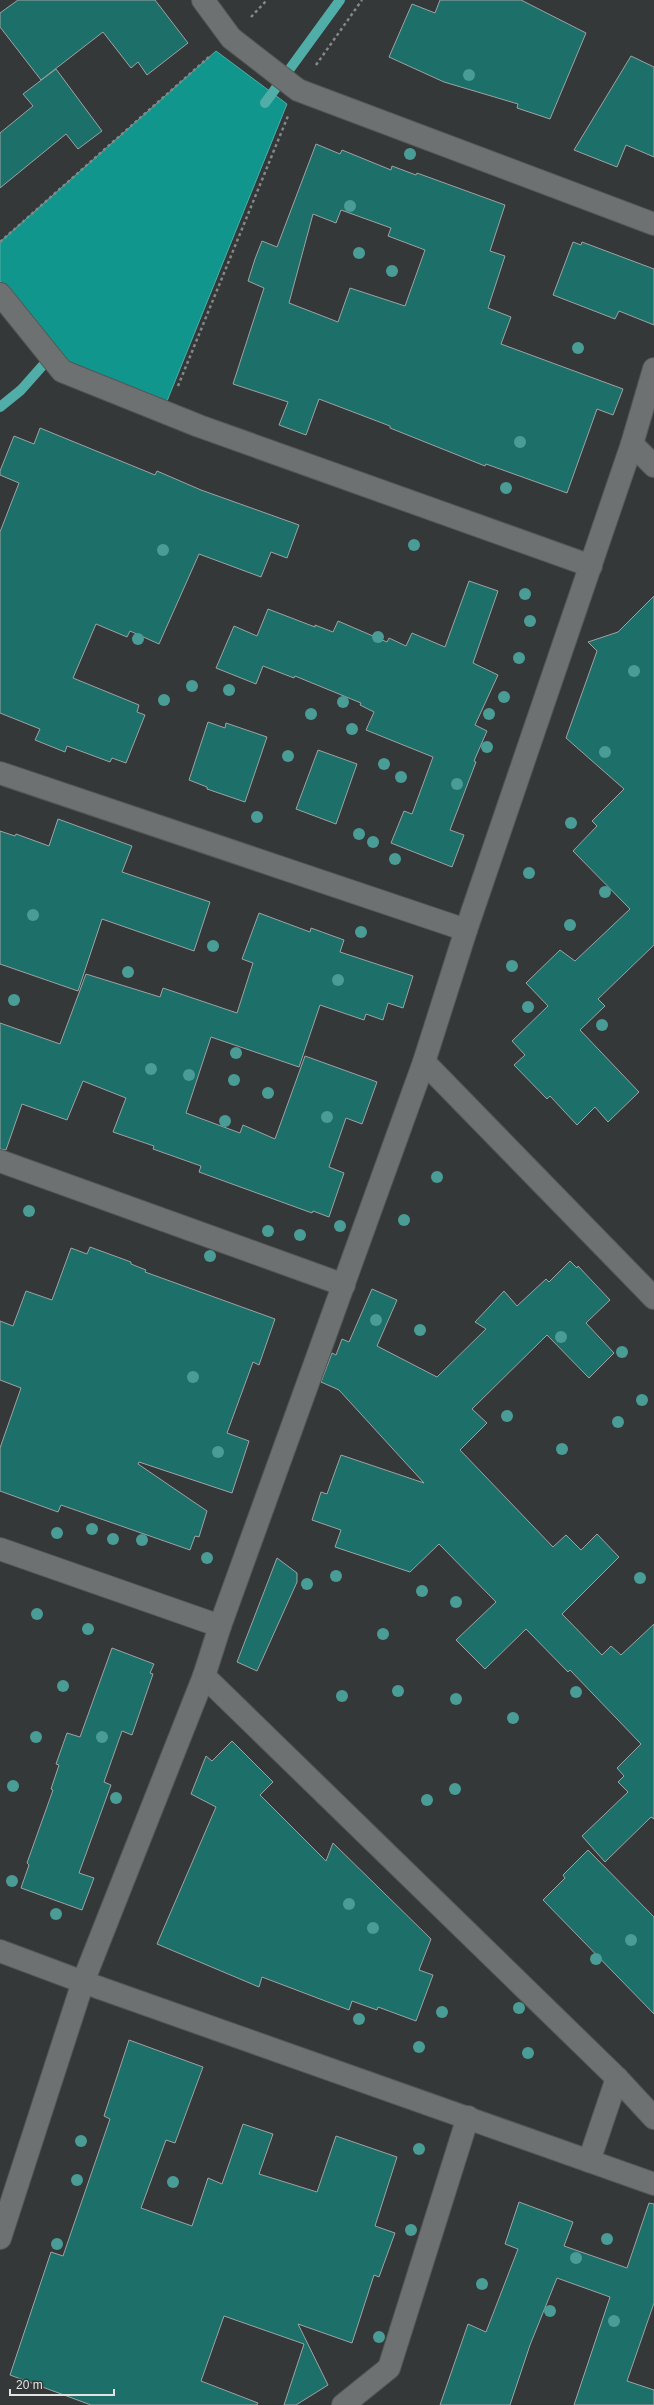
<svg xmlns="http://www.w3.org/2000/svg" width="654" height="2405" viewBox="0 0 654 2405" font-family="Arial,sans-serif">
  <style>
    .water { fill: #11968d; stroke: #50ada7 }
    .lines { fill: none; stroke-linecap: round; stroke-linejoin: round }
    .stream { stroke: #50ada7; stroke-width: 10 }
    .building { fill: #1d706a; stroke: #9ea2a2; fill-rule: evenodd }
    .street-casing { stroke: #535756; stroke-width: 24 }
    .path { stroke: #868888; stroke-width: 2.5; stroke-dasharray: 3 3; stroke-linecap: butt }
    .street { stroke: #6d7171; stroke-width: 22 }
    .tree { fill: #499d96 }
  </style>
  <rect width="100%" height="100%" fill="#353838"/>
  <polygon class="water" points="216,51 287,104 165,406 69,365 0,281 0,242"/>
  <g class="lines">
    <g class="stream">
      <polyline points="265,103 340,0"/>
      <polyline points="0,407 21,390 52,355"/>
    </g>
  </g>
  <g class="building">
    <polygon points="18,0 155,0 188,43 147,75 138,62 131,68 103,32 41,80 0,27 0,13"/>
    <polygon points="440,0 521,0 586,33 550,119 517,108 518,104 444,82 389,57 412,4 435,13"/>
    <polygon points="631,56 654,67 654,157 626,145 617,167 574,150"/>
    <polygon points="56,69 102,131 78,149 66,134 0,188 0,133 33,106 23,94"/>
    <path d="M316,144l24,10 2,-4 49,20 1,-4 24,9 1,-2 88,32 -15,46 15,5 -17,52 23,9 -10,27 122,45 -10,26 -16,-6 -30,84 -81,-29 -1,2 -95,-38v-2l-71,-27 -13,36 -27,-10 9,-23 -55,-18 31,-96 -16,-7 7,-22 7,-18 15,6zM341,210l50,18 -3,8 37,14 -20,56 -55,-18 -12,34 -49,-19 24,-89 23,9z"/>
    <polygon points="573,242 581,245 582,242 654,269 654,325 619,311 615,319 553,295"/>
    <polygon points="40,428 155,475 157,471 201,490 299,525 287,558 271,552 261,577 199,554 159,644 130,631 127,637 96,624 73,678 139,705 137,712 145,715 126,763 112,758 110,762 67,746 65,752 35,740 40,729 0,713 0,532 19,483 0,475 0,471 14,436 34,444"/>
    <polygon points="469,581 498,591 473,663 498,675 475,725 487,731 474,761 476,762 450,830 464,835 452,867 391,843 404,811 412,814 433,757 366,730 374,712 360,705 361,703 295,676 294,678 263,666 256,684 216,668 234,626 257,636 268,609 315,627 315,625 333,632 338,621 387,642 389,638 406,646 412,633 445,647"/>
    <polygon points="654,596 654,945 598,999 605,1006 580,1030 639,1092 608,1122 595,1107 577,1125 550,1096 547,1099 514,1065 525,1055 512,1041 548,1006 526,983 560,950 575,961 630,909 573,851 597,826 592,821 624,789 566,738 597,651 588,642 618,632"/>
    <polygon points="208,722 225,728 226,723 267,737 245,802 207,789 207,787 189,780"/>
    <polygon points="318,750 357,764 336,824 296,809"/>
    <polygon points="58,819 132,846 122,872 210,902 194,951 102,919 78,991 0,964 0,831 15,836 16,834 49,846"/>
    <polygon points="259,913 310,932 311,928 344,940 340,952 413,976 403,1008 388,1003 383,1020 366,1014 364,1020 320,1005 299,1067 211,1037 186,1113 240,1133 243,1125 275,1139 305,1056 377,1082 362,1124 346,1118 329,1167 344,1173 329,1217 313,1211 312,1213 199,1172 201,1166 153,1149 154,1146 113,1132 126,1098 83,1081 67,1120 22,1104 6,1150 0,1149 0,1023 60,1044 86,974 160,997 163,988 237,1013 253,963 242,959"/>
    <polygon points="90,1247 131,1262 131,1264 146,1270 145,1272 275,1319 259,1365 253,1362 227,1433 249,1441 232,1493 139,1462 138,1464 207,1511 199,1537 195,1536 190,1550 61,1505 58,1512 0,1491 0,1448 21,1388 0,1380 0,1321 13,1326 26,1291 52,1300 71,1248 87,1254"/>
    <polygon points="570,1261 577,1268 578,1266 610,1300 586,1323 614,1353 589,1378 547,1335 472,1409 487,1423 460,1450 553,1547 566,1535 581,1550 597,1534 619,1557 562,1614 602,1655 611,1646 621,1655 654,1624 654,1819 651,1817 605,1862 582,1836 628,1792 618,1782 624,1776 617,1768 641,1744 570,1670 568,1672 526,1629 485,1669 456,1640 496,1602 439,1544 410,1572 335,1547 341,1530 312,1520 321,1492 327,1494 341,1455 424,1483 339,1390 321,1382 332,1353 336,1355 342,1339 349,1342 372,1289 397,1300 377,1346 437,1377 486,1329 475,1322 504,1291 517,1306 546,1279 549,1282"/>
    <polygon points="277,1558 297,1573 297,1582 257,1671 237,1662"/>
    <polygon points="112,1648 154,1664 150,1673 153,1674 132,1735 122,1731 104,1782 111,1785 79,1873 94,1878 82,1910 21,1888 29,1865 27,1863 53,1790 51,1789 59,1765 56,1764 67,1733 80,1737"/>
    <polygon points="232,1741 273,1782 260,1795 326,1861 333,1843 431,1939 419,1970 433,1975 416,2021 378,2007 377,2010 352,2001 349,2010 262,1977 259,1987 157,1944 216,1807 191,1794 206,1756 212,1761"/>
    <polygon points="588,1850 654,1917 654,2014 543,1900 565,1878 563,1875"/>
    <polygon points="129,2040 203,2067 175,2143 166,2140 141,2208 192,2226 208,2178 222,2184 243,2124 273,2134 259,2174 317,2192 336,2136 397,2157 375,2226 395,2233 379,2277 374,2275 352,2343 298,2324 328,2385 296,2405 284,2405 304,2344 224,2316 201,2381 258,2403 257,2405 91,2405 10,2375 51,2252 63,2256 110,2119 104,2116"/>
    <polygon points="519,2202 573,2222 564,2246 627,2268 649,2203 654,2204 654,2303 627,2381 654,2390 654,2405 574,2405 610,2297 557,2278 530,2345 510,2405 440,2405 468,2324 486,2332 518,2249 505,2244"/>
  </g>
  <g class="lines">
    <g class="street-casing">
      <g id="street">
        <polyline points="203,0 231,38 298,90 654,224"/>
        <polyline points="0,294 62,371 199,426 591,566"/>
        <polyline points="632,444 654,466"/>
        <polyline points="0,773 466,930"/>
        <polyline points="424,1062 654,1298"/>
        <polyline points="0,1161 344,1285"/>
        <polyline points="0,1549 220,1626"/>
        <polyline points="204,1676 617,2078 654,2118"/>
        <polyline points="0,1951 83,1982 654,2184"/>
        <polyline points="589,2161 617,2078"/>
        <polyline points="0,2238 83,1982 204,1676 220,1626 424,1062 466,930 632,444 654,369"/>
        <polyline points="343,2405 389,2368 468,2117"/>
      </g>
    </g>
    <g class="path">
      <polyline points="251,17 267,0"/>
      <polyline points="316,65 362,0"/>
      <polyline points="0,242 210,56"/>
      <polyline points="178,386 288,116"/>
    </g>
    <use href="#street" class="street"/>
  </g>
  <g class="tree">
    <circle cx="469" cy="75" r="6"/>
    <circle cx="410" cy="154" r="6"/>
    <circle cx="350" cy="206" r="6"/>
    <circle cx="359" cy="253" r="6"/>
    <circle cx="392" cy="271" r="6"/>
    <circle cx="578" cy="348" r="6"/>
    <circle cx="520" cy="442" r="6"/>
    <circle cx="506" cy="488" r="6"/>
    <circle cx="414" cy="545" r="6"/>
    <circle cx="163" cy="550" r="6"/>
    <circle cx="525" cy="594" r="6"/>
    <circle cx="530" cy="621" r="6"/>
    <circle cx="378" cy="637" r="6"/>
    <circle cx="138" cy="639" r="6"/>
    <circle cx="519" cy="658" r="6"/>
    <circle cx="634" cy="671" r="6"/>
    <circle cx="192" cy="686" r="6"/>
    <circle cx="229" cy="690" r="6"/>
    <circle cx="504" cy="697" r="6"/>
    <circle cx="164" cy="700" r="6"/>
    <circle cx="343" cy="702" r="6"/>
    <circle cx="311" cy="714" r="6"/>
    <circle cx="489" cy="714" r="6"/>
    <circle cx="352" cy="729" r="6"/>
    <circle cx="487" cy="747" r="6"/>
    <circle cx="605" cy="752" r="6"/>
    <circle cx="288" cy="756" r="6"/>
    <circle cx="384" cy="764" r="6"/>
    <circle cx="401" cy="777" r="6"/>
    <circle cx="457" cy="784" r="6"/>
    <circle cx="257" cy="817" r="6"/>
    <circle cx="571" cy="823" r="6"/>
    <circle cx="359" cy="834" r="6"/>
    <circle cx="373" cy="842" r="6"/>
    <circle cx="395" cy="859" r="6"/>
    <circle cx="529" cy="873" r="6"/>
    <circle cx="605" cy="892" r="6"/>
    <circle cx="33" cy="915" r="6"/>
    <circle cx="570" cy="925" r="6"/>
    <circle cx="361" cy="932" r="6"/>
    <circle cx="213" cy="946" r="6"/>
    <circle cx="512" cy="966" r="6"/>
    <circle cx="128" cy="972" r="6"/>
    <circle cx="338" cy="980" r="6"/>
    <circle cx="14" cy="1000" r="6"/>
    <circle cx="528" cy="1007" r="6"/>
    <circle cx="602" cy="1025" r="6"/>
    <circle cx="236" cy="1053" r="6"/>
    <circle cx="151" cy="1069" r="6"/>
    <circle cx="189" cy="1075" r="6"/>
    <circle cx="234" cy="1080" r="6"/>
    <circle cx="268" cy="1093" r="6"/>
    <circle cx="327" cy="1117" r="6"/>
    <circle cx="225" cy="1121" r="6"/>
    <circle cx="437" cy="1177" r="6"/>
    <circle cx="29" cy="1211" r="6"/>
    <circle cx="404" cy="1220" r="6"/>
    <circle cx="340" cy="1226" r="6"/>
    <circle cx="268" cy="1231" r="6"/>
    <circle cx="300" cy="1235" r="6"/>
    <circle cx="210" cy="1256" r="6"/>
    <circle cx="376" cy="1320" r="6"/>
    <circle cx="420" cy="1330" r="6"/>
    <circle cx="561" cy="1337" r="6"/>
    <circle cx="622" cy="1352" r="6"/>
    <circle cx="193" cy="1377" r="6"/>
    <circle cx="642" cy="1400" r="6"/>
    <circle cx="507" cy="1416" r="6"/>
    <circle cx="618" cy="1422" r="6"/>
    <circle cx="562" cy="1449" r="6"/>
    <circle cx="218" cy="1452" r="6"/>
    <circle cx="92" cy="1529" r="6"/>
    <circle cx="57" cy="1533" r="6"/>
    <circle cx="113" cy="1539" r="6"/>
    <circle cx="142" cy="1540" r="6"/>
    <circle cx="207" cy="1558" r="6"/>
    <circle cx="336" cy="1576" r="6"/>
    <circle cx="640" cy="1578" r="6"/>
    <circle cx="307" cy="1584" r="6"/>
    <circle cx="422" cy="1591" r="6"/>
    <circle cx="456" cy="1602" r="6"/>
    <circle cx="37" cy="1614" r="6"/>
    <circle cx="88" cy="1629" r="6"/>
    <circle cx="383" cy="1634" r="6"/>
    <circle cx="63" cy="1686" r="6"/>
    <circle cx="398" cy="1691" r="6"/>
    <circle cx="576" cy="1692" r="6"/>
    <circle cx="342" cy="1696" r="6"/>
    <circle cx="456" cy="1699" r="6"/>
    <circle cx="513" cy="1718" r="6"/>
    <circle cx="36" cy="1737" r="6"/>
    <circle cx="102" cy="1737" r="6"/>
    <circle cx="13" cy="1786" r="6"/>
    <circle cx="455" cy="1789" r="6"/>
    <circle cx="116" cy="1798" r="6"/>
    <circle cx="427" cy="1800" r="6"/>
    <circle cx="12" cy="1881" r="6"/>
    <circle cx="349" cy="1904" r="6"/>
    <circle cx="56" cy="1914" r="6"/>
    <circle cx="373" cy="1928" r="6"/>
    <circle cx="631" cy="1940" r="6"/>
    <circle cx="596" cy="1959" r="6"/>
    <circle cx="519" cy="2008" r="6"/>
    <circle cx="442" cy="2012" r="6"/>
    <circle cx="359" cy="2019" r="6"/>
    <circle cx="419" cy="2047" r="6"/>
    <circle cx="528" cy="2053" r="6"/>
    <circle cx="81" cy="2141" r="6"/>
    <circle cx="419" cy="2149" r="6"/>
    <circle cx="77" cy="2180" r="6"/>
    <circle cx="173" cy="2182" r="6"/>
    <circle cx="411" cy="2230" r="6"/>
    <circle cx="607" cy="2239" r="6"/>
    <circle cx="57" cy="2244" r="6"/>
    <circle cx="576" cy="2258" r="6"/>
    <circle cx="482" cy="2284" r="6"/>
    <circle cx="550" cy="2311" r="6"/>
    <circle cx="614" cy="2321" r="6"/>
    <circle cx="379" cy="2337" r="6"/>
  </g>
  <path d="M10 2389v6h104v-6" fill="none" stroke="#e2e4e4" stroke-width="2"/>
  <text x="16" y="2389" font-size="12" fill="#e2e4e4" stroke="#353838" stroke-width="3" paint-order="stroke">20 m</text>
</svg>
